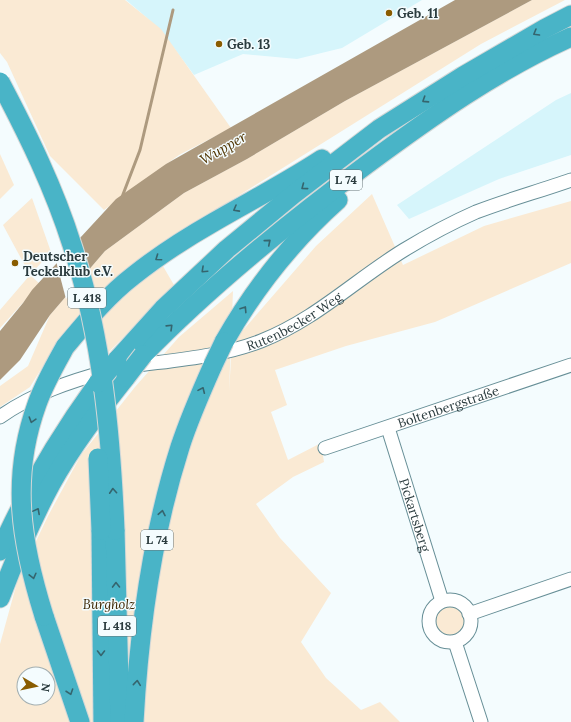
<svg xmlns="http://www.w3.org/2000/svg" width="571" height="722" viewBox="0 0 571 722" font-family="Lora,serif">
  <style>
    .built { fill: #d6f5fb }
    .green { fill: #faead4; fill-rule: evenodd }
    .water { fill: #ad9a7f }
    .pier { fill: #f4fcfe }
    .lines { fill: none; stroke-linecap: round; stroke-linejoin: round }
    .stream { stroke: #ad9a7f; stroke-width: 3 }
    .minor-casing { stroke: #678f97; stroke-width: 15 }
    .highway-casing { stroke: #d4d8d8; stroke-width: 21 }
    .minor { stroke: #fff; stroke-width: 13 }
    .highway { stroke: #49b4c7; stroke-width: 19 }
    .highway-bridge-casing { stroke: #d4d8d8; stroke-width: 21; stroke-linecap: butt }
    .highway-bridge { stroke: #49b4c7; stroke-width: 19 }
    .oneway { stroke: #35656e }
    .poi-dot { fill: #895c00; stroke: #f4fcfe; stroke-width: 1.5 }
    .labels { text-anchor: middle; stroke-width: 3; stroke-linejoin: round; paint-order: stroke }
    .shield { fill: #f4fcfe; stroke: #677578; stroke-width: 1 }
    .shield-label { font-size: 12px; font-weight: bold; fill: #2a3b3e }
    .poi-label { font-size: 13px; font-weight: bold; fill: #2a3b3e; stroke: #f4fcfe; text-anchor: start }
    .street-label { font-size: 13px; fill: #2a3b3e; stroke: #f4fcfe }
    .park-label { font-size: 13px; font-style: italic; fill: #3c2602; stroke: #f4fcfe }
    .water-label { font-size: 14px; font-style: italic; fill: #503401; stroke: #f4fcfe }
  </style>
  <rect width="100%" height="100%" fill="#f4fcfe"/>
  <g class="built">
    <polygon points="126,0 422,0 342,48 297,59 243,54 194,75 160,29"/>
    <polygon points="571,93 571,155 499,179 409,219 397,205 556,100"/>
  </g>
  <g class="green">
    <polygon points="0,0 125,0 161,29 231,128 179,155 104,210 50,156 7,62 0,53"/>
    <polygon points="532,0 565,0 481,44 153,249 174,285 107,354 96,301 58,342 30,387 0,407 0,386 28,366 50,315 105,251 184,193 247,159 345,101"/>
    <polygon points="0,154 14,185 0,199"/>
    <path d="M372,194l31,71 81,-39 87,-25v62l-136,59 -89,24 -71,24 12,35 -16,7 17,48 33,-17 3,19 -31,15 -37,27 24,34 51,55 -30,49 25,36 35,32 19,-8 20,20h-400v-78l18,-65 30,-63 33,-61 54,-68 44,-50 54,-46 -4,101 3,-49 84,-97zM24,674h24v24h-24z"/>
    <polygon points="32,198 51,252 30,275 40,284 0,328 0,310 30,275 3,225"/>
    <circle cx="450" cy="621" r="17"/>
  </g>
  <polygon class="water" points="455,0 532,0 345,101 247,159 184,193 105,251 50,315 20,360 0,380 0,331 23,303 32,290 116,199 166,164"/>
  <polygon class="pier" points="78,238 88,273 66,299 56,261"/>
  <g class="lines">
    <polyline class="stream" points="122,197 140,150 173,10"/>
    <g class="minor-casing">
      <g id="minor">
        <path id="s1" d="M131,366c43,-6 89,-9 130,-25 54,-21 94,-61 143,-91 23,-14 47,-27 72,-38 31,-12 64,-21 95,-32"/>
        <path d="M0,417c32,-23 71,-36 108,-46"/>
        <path id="s2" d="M388,428l54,173"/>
        <path id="s3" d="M325,448l246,-83"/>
        <circle cx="450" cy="621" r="21"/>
        <polyline points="469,614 571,579"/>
        <polyline points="455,642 481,722"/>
      </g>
    </g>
    <g class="highway-casing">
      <g id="highway">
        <path d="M224,342c30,-53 68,-101 114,-142"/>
        <path d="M65,347c21,-25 42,-51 68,-71 25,-20 53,-38 81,-54 36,-21 73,-40 108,-63"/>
        <path d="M143,355c68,-70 145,-132 223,-190 65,-48 131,-95 205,-128"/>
        <polyline points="117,360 163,309 227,249 294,194 379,129 463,76 544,29 571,15"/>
        <polyline points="101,530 103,722"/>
        <polyline points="115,530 120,722"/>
        <path d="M0,551c27,-61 59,-114 98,-168"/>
        <path d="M0,598c15,-39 31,-77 51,-114 21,-38 48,-73 75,-107"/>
        <polyline points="44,616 80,722"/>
        <path d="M134,722c5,-92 18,-187 46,-275 9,-28 21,-55 33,-82"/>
      </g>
    </g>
    <use href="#minor" class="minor"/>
    <use href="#highway" class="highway"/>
    <g class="highway-bridge-casing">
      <g id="highway-bridge">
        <path d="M0,82c28,53 54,106 72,163 30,92 39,189 43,285"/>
        <polyline points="213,365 224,342"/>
        <polyline points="126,377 143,355"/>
        <polyline points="98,383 117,360"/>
        <polyline points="98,458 101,530"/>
        <path d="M44,616c-23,-74 -34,-137 -7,-212 7,-20 18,-39 28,-57"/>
      </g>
    </g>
    <use href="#highway-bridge" class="highway-bridge"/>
  </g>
  <defs><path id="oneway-chevron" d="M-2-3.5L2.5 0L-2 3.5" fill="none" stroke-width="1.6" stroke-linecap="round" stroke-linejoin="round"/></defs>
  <g class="oneway">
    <use href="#oneway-chevron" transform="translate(536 33) rotate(150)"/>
    <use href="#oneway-chevron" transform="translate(425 100) rotate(147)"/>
    <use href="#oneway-chevron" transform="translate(304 187) rotate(143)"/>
    <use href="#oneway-chevron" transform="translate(236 209) rotate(151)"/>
    <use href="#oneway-chevron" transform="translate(268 242) rotate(-40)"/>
    <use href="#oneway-chevron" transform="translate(158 258) rotate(145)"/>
    <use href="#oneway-chevron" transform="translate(204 270) rotate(137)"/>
    <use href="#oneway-chevron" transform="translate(244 309) rotate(-57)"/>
    <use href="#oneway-chevron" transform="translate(170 327) rotate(-44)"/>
    <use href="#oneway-chevron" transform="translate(202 390) rotate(-66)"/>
    <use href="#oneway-chevron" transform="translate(32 420) rotate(107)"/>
    <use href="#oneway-chevron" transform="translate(113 491) rotate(-94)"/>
    <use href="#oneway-chevron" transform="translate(37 511) rotate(-62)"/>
    <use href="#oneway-chevron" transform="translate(162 513) rotate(-79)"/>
    <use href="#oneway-chevron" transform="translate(33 576) rotate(76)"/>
    <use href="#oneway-chevron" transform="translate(116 585) rotate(-91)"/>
    <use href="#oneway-chevron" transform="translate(101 653) rotate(90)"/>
    <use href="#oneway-chevron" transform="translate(137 683) rotate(-84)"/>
    <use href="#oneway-chevron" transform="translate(70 692) rotate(71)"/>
  </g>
  <g class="poi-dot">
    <circle cx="389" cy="13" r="4"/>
    <circle cx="219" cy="44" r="4"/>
    <circle cx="15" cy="263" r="4"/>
  </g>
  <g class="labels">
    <g class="shield">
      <rect x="330" y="170" width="32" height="20" rx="3"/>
      <rect x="68" y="288" width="38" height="20" rx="3"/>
      <rect x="141" y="530" width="32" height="20" rx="3"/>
      <rect x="98" y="616" width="38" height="20" rx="3"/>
    </g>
    <g class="shield-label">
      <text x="346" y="184">L 74</text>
      <text x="87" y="302">L 418</text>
      <text x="157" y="544">L 74</text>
      <text x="117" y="630">L 418</text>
    </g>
    <g class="poi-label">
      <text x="397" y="18">Geb. 11</text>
      <text x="227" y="49">Geb. 13</text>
      <text x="23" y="261">Deutscher<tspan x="23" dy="15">Teckelklub e.V.</tspan></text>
    </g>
    <g class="street-label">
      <text dy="5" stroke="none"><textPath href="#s1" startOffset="171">Rutenbecker Weg</textPath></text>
      <text dy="5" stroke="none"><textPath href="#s3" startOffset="130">Boltenbergstraße</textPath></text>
      <text dy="5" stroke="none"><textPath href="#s2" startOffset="91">Pickartsberg</textPath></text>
    </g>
    <g class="park-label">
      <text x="109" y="609">Burgholz</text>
    </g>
    <g class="water-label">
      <text transform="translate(223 148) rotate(-30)" y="5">Wupper</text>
    </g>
  </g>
  <g transform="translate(36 686) rotate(99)"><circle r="19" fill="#f4fcfe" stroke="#a3afb1"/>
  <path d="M0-3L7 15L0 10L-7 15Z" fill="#895c00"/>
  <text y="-6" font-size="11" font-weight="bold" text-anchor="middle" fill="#2a3b3e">N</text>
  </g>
</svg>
